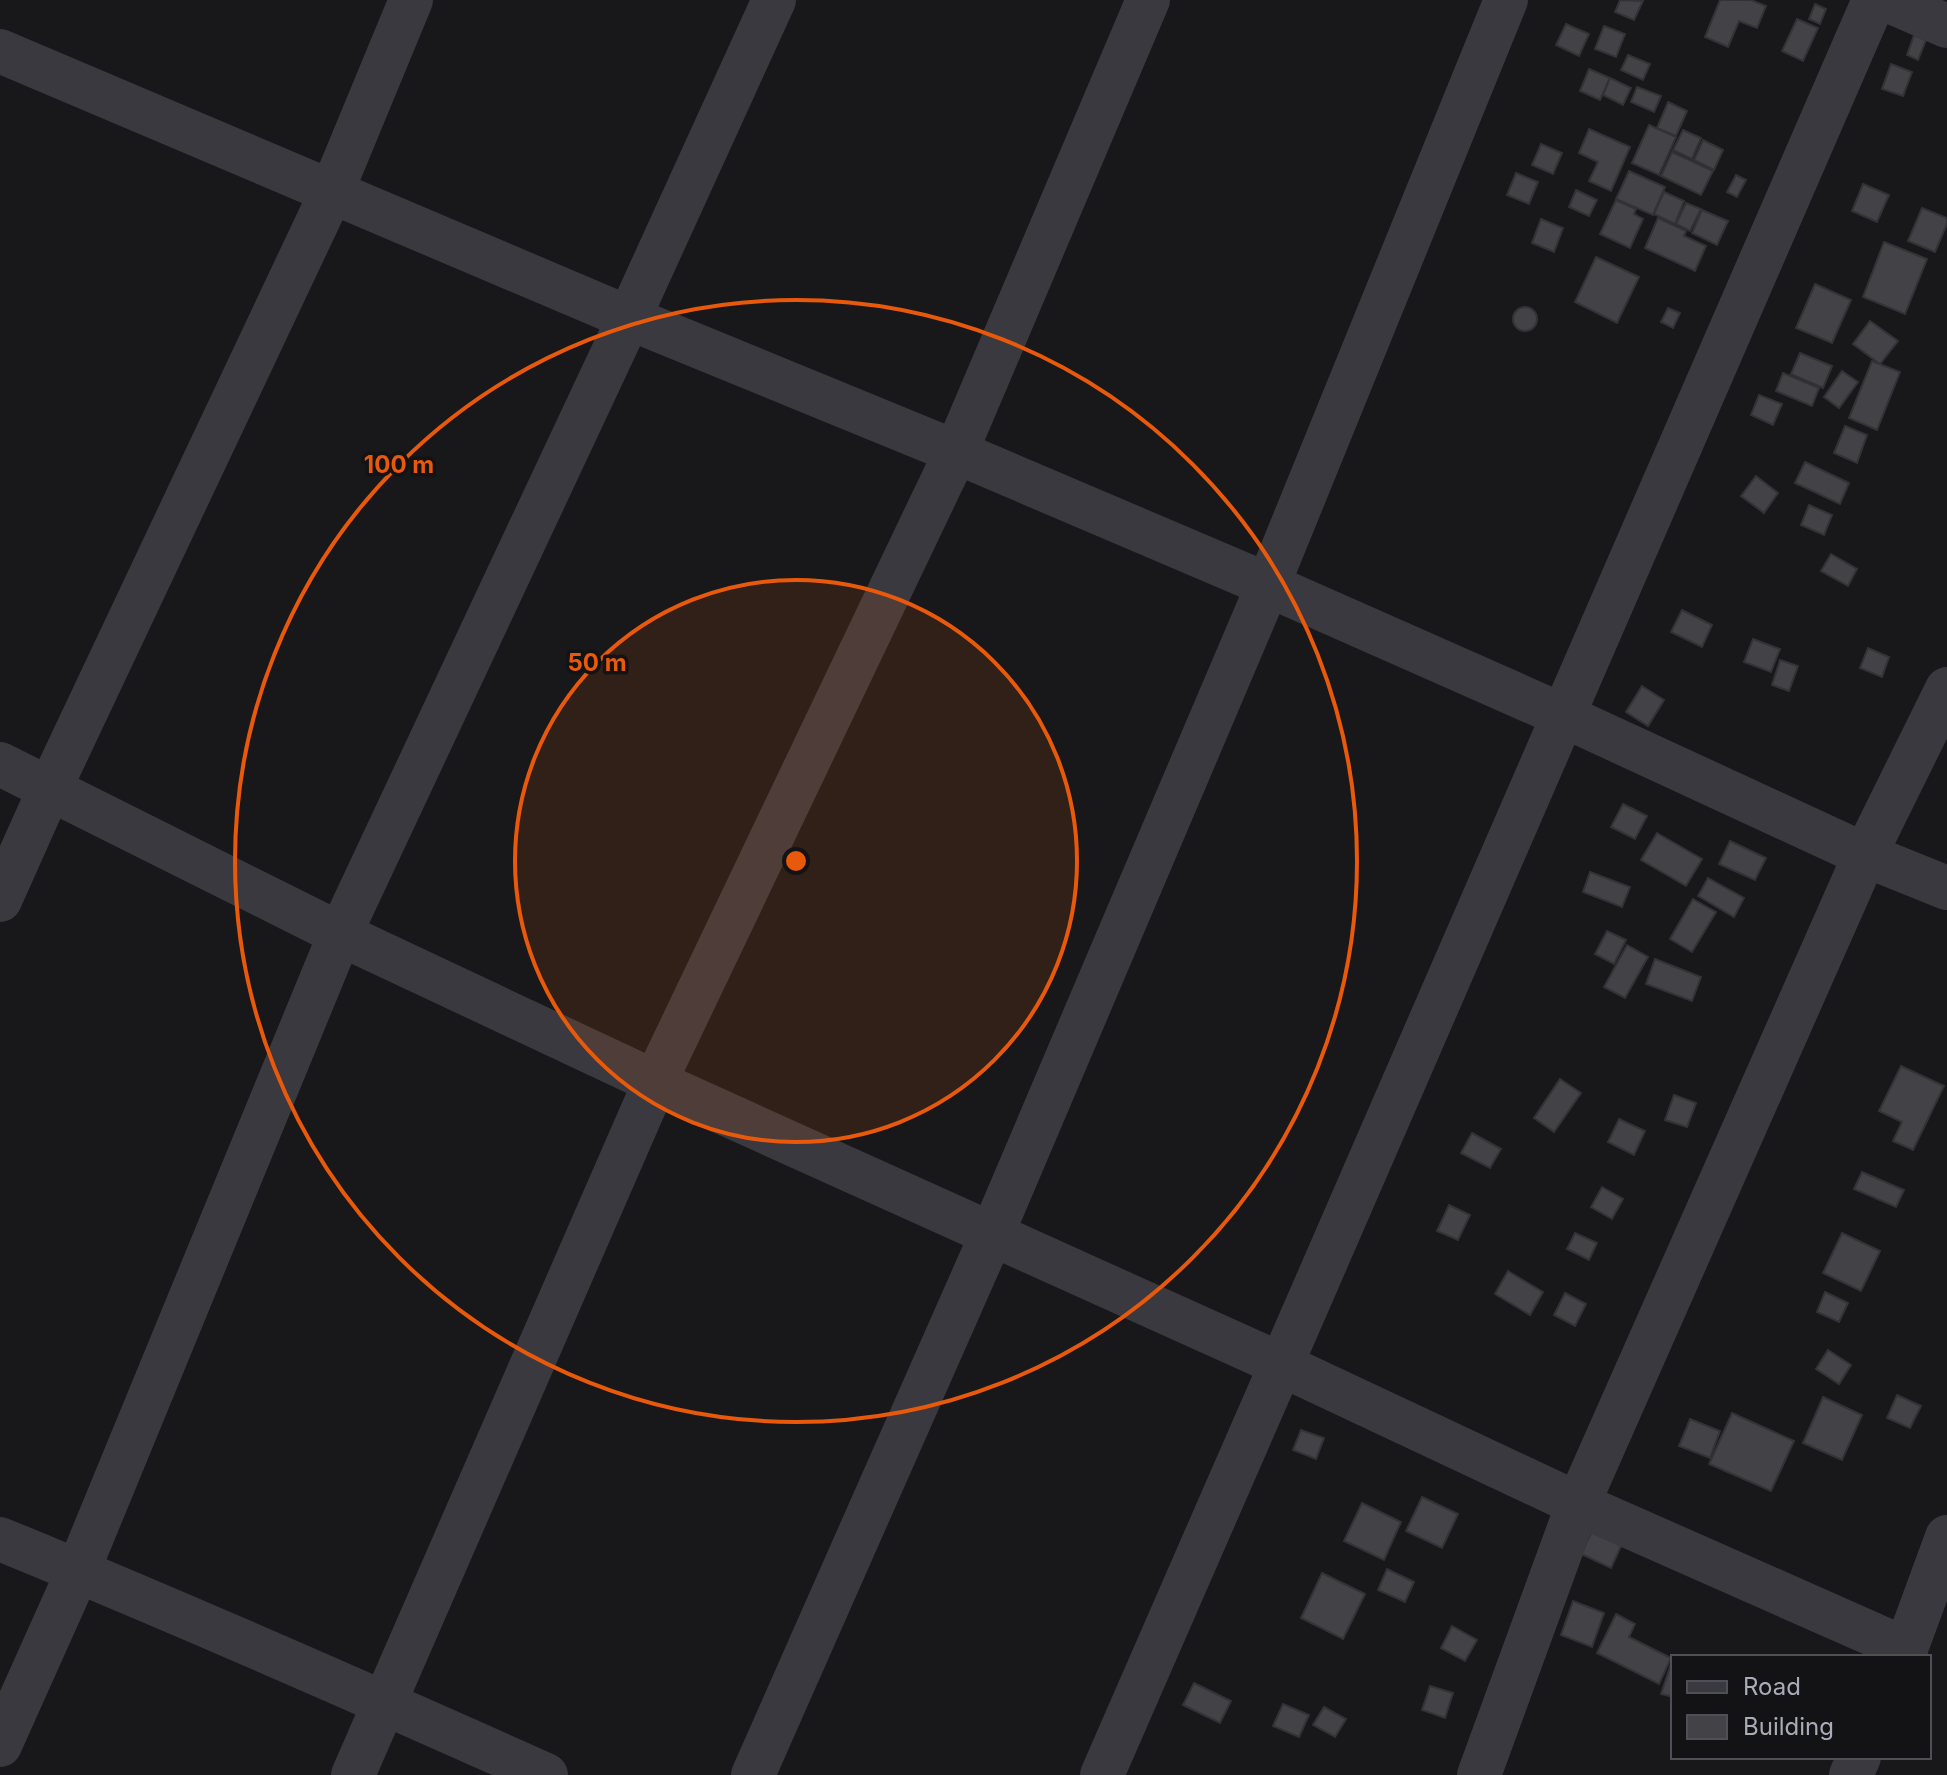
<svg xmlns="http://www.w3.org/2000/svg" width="1947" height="1775" viewBox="0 0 1947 1775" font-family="Inter,sans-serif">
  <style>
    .building { fill: #424247; stroke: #333236; stroke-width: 2 }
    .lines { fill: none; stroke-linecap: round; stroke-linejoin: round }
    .minor { stroke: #39393f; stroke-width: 44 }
    .ring { fill: none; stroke: #e8590c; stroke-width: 4 }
    .centre { fill: #e8590c; stroke: #131315; stroke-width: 4 }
    .ring-label { font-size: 24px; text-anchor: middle; font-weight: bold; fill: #e8590c; stroke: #131315; stroke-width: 7; stroke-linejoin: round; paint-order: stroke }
  </style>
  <rect width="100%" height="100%" fill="#18181a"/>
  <g class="building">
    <polygon points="1620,0 1643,1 1634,20 1615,12"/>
    <polygon points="1720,0 1751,0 1766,6 1757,28 1739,21 1728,47 1705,37"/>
    <polygon points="1815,4 1826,9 1820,24 1809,19"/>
    <polygon points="1797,19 1818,28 1803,61 1782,51"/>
    <polygon points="1566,24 1589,34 1579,56 1556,45"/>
    <polygon points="1604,26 1625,34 1616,57 1595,49"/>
    <polygon points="1914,35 1926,40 1918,60 1907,55"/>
    <polygon points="1628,55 1650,64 1643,80 1621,70"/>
    <polygon points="1891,64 1912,72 1903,96 1882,89"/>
    <polygon points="1589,69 1610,78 1600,100 1580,91"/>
    <polygon points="1610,78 1631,88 1623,105 1603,95"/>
    <polygon points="1637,87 1661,96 1654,112 1631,102"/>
    <polygon points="1668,102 1687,111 1676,136 1657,128"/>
    <polygon points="1649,125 1676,137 1659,175 1632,163"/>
    <polygon points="1589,129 1630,147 1611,191 1589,181 1598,162 1579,153"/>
    <polygon points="1683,130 1701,138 1692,159 1673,150"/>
    <polygon points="1703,140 1723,150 1714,170 1694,160"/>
    <polygon points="1541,144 1562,153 1553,174 1532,165"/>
    <polygon points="1672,152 1713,171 1701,195 1661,176"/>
    <polygon points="1629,171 1665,187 1653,215 1616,199"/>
    <polygon points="1516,173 1538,182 1529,204 1507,195"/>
    <polygon points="1736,175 1746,180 1737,197 1727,192"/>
    <polygon points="1863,184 1889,195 1877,222 1852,211"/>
    <polygon points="1576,190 1597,200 1589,216 1569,207"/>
    <polygon points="1664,192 1684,201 1675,224 1654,214"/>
    <polygon points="1616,200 1636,209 1634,214 1643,219 1630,248 1600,234"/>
    <polygon points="1686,203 1701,209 1690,231 1676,224"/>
    <polygon points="1922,208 1947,218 1947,224 1935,252 1908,241"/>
    <polygon points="1702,210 1728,221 1717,245 1692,233"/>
    <polygon points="1658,218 1686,231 1684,236 1706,246 1695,271 1645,248"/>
    <polygon points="1541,219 1563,228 1554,252 1532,243"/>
    <polygon points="1884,242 1927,259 1905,314 1863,297"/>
    <polygon points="1596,257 1639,277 1617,323 1575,302"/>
    <polygon points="1815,284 1851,300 1832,343 1796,328"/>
    <circle cx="1525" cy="319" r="12"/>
    <polygon points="1668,308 1680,313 1673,328 1661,322"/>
    <polygon points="1870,321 1898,341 1880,364 1853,344"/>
    <polygon points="1800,353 1832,366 1823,388 1791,374"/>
    <polygon points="1872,361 1900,372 1877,430 1849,418"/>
    <polygon points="1842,371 1858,382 1839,408 1824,397"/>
    <polygon points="1783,373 1819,388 1812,406 1776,391"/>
    <polygon points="1759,395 1782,404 1773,425 1751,415"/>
    <polygon points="1845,426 1867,435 1857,463 1834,453"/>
    <polygon points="1805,462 1849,483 1840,504 1795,483"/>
    <polygon points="1756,476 1778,493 1764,513 1741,496"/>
    <polygon points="1809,505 1832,515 1824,535 1801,525"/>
    <polygon points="1831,554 1857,569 1848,586 1821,571"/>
    <polygon points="1682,610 1712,625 1702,647 1671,632"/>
    <polygon points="1753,639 1780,649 1771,672 1744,662"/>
    <polygon points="1868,648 1889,657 1882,677 1860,668"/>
    <polygon points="1780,660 1798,666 1789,691 1772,685"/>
    <polygon points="1642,686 1664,700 1648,726 1626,712"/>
    <polygon points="1623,804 1647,816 1635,839 1611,827"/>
    <polygon points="1657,833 1702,859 1686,886 1641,860"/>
    <polygon points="1730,841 1766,858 1755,880 1719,864"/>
    <polygon points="1590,872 1630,887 1622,907 1583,892"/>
    <polygon points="1708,878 1744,898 1734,917 1698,896"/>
    <polygon points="1693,899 1716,912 1692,952 1670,939"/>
    <polygon points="1607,931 1626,940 1614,964 1595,954"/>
    <polygon points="1627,945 1648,957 1625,998 1604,987"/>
    <polygon points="1655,959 1701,977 1692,1001 1646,984"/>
    <polygon points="1901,1066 1944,1086 1913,1150 1893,1141 1902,1122 1879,1111"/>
    <polygon points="1560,1079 1581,1093 1554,1132 1534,1118"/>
    <polygon points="1674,1095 1696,1103 1687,1127 1665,1120"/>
    <polygon points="1619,1119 1645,1131 1634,1155 1608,1142"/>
    <polygon points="1472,1133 1501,1149 1490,1168 1461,1153"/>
    <polygon points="1862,1172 1904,1190 1896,1207 1854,1189"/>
    <polygon points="1602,1187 1623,1199 1612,1219 1591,1207"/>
    <polygon points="1449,1205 1470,1215 1458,1240 1437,1231"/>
    <polygon points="1575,1233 1597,1243 1589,1260 1567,1249"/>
    <polygon points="1842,1233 1880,1251 1861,1291 1823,1273"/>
    <polygon points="1508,1271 1543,1292 1530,1315 1495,1294"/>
    <polygon points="1825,1292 1848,1303 1839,1322 1817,1312"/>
    <polygon points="1565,1293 1586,1304 1575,1326 1554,1315"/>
    <polygon points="1828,1350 1851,1365 1839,1384 1816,1369"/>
    <polygon points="1897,1395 1921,1406 1910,1428 1887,1418"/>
    <polygon points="1823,1397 1862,1415 1842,1460 1803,1443"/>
    <polygon points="1732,1413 1794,1441 1771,1491 1709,1464"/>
    <polygon points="1690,1419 1720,1431 1710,1458 1679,1446"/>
    <polygon points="1301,1430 1324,1438 1316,1459 1293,1450"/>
    <polygon points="1422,1497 1458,1514 1442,1548 1406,1531"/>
    <polygon points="1362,1503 1401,1522 1384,1560 1344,1541"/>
    <polygon points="1592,1531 1622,1544 1611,1568 1581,1554"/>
    <polygon points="1387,1569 1414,1582 1405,1602 1378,1590"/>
    <polygon points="1322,1573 1365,1594 1343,1639 1301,1618"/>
    <polygon points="1573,1601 1604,1613 1592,1647 1561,1635"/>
    <polygon points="1616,1614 1635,1624 1629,1637 1671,1658 1659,1684 1597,1653"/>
    <polygon points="1452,1626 1477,1640 1465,1661 1441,1648"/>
    <polygon points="1673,1658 1673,1697 1661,1694"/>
    <polygon points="1194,1683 1231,1701 1220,1723 1183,1705"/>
    <polygon points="1430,1686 1453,1693 1445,1718 1422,1710"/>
    <polygon points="1283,1704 1309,1715 1299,1737 1273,1726"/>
    <polygon points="1324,1707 1346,1719 1335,1737 1313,1725"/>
  </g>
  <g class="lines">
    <g class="minor">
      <polyline points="1887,0 1947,26"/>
      <polyline points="0,51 629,318 956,452 1268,585 1562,715 1865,855 1947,888"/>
      <polyline points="0,764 340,934 655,1082 1282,1365 1578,1504 1906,1649"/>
      <polyline points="0,900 50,788 332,191 411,0"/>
      <path d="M0,1539c184,75 365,155 546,236"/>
      <polyline points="1903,1657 1947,1537"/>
      <polyline points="0,1745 78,1571 340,934 629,318 774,0"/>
      <polyline points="353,1775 655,1082 956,452 1148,0"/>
      <polyline points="753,1775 992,1234 1268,585 1506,0"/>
      <path d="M1102,1775c259,-591 514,-1184 772,-1775"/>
      <polyline points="1479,1775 1578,1504 1865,855 1947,689"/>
      <polyline points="1851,1775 1859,1757"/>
    </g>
  </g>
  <circle cx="796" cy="861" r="281" fill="#e8590c" fill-opacity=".12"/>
  <g class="ring">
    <circle cx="796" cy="861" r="281"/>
    <circle cx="796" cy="861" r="561"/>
  </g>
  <circle cx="796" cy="861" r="12" class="centre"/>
  <g class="ring-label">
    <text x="399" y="473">100 m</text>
    <text x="597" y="671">50 m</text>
  </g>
  <rect x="1671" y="1655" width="260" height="104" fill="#131315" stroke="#4f5057" stroke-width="2"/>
  <rect x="1687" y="1681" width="40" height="12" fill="#39393f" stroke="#4f5057" stroke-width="2"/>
  <text x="1743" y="1695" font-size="24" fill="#aaabb9">Road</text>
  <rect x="1687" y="1715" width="40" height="24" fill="#424247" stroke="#4f5057" stroke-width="2"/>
  <text x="1743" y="1735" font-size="24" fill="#aaabb9">Building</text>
</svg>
